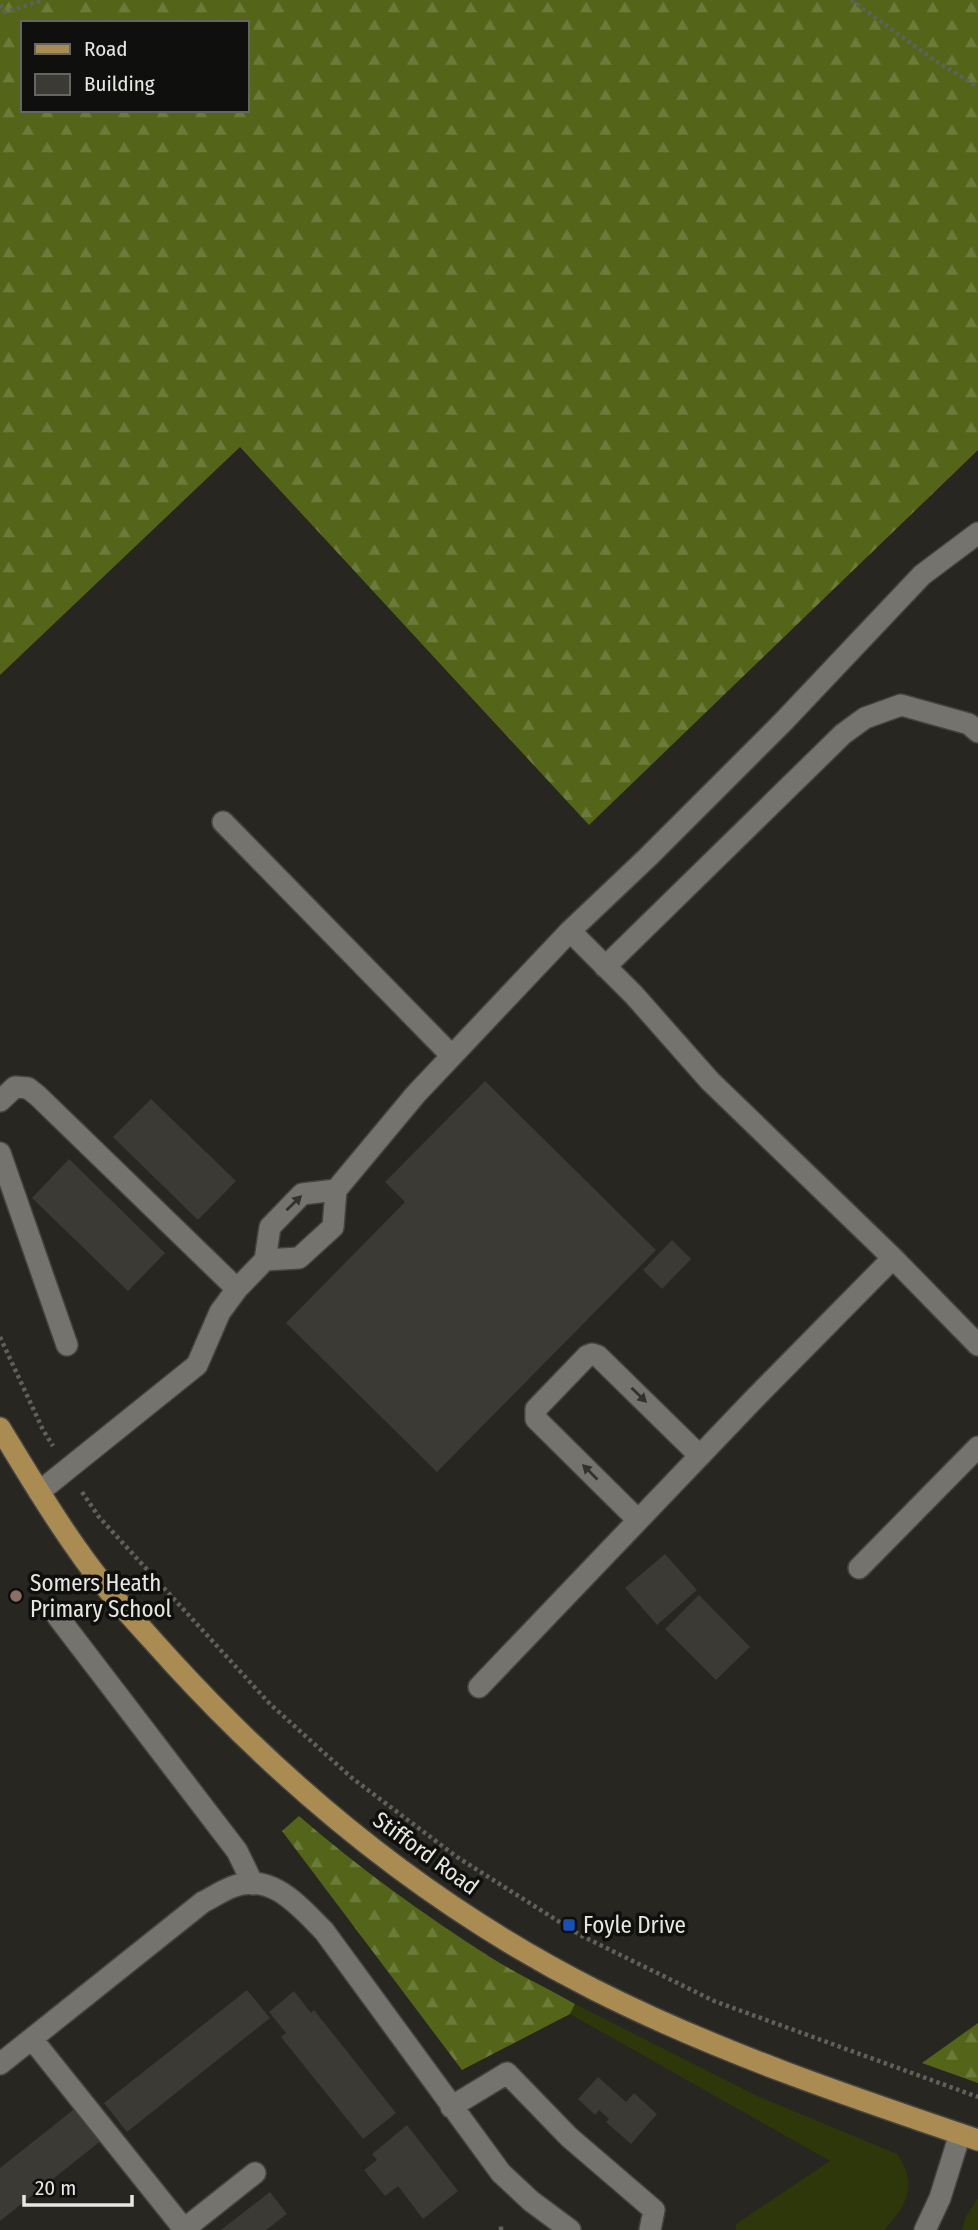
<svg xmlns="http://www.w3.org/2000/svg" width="978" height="2230" viewBox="0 0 978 2230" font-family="'Fira Sans Condensed',sans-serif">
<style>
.grass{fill:#2d3709}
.forest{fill:url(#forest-firs);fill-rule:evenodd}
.building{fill:#3b3a35}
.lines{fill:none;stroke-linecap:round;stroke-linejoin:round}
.minor-casing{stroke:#44433f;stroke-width:24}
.major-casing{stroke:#44433f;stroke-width:24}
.path{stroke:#61605b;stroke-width:4.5;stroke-dasharray:3.5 3.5;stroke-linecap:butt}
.minor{stroke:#74736e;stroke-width:21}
.major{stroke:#aa8c52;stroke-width:21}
.oneway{fill:#32322f}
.education-dot{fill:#8d6e63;stroke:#0f0f0d;stroke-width:2.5}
.transit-dot{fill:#1a4fb4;stroke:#0f0f0d;stroke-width:2.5}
.labels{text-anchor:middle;stroke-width:7;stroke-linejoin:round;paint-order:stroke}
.poi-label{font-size:23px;fill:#e7e6e3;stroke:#0f0f0d;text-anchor:start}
.street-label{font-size:23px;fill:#e7e6e3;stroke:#0f0f0d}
</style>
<defs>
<pattern id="forest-firs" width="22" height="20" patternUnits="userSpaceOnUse" patternTransform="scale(1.75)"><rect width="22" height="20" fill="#546519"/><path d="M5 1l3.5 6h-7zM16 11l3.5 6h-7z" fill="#6d7b3a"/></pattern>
</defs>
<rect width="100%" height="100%" fill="#272621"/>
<path class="grass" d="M575,2004L757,2096L897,2154C918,2184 908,2205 884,2230H736V2224L830,2161L570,2014Z
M978,2198V2230H962L965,2218Z"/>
<path class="forest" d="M0,0H978V450L589,825L240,447L0,675ZM23,23H247V110H23Z
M299,1816C359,1868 423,1914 490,1957C517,1974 547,1988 575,2004L570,2014L462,2070L282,1831Z
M978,2023V2083L922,2063Z"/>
<path class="building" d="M485,1081L656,1250L437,1472L286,1323L405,1202L385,1182Z
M151,1099L236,1181L198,1220L113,1137Z
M69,1159L165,1253L128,1291L32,1198Z
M672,1240L691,1259L662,1289L643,1270Z
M665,1554L697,1590L657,1625L625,1588Z
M699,1595L750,1647L716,1680L665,1629Z
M247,1990L270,2018L127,2132L104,2103Z
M294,1991L311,2013L314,2010L396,2113L363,2139L281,2037L286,2033L269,2012Z
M598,2077L626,2102L634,2093L657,2114L631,2144L606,2122L609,2119L599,2110L595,2115L578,2099Z
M77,2107L102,2140L0,2221V2168Z
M407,2125L458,2191L423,2219L398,2186L385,2196L364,2170L377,2160L372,2154Z
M270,2192L287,2214L266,2230H221Z"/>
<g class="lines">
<defs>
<path id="minor" d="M223,822L452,1056
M570,931L634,995L710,1081L893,1258L978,1345
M605,967L843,734L865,718L901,705L969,724L978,732
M0,1101L15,1087L28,1088L38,1096L237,1289
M0,1153L67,1345
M336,1190L416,1094L570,931L648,857L783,722L922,575L978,533
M39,1492L197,1365L220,1312L237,1289L265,1260L270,1227L302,1194L336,1190L333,1227L299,1258L265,1260
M638,1520L536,1419V1409L587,1356L592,1354L598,1356L700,1456
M859,1568L978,1447
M58,1617L237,1851L253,1884
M479,1687L756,1397L893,1258
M32,2039L184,2229
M0,2064L203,1902C213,1897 222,1891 232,1887C271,1871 300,1907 324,1931L501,2173L531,2201L570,2230
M451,2107L507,2073L569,2137L654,2210L650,2230
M183,2230L255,2173
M925,2230L940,2198L960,2134"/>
<path id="major" d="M0,1428C25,1469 49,1510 77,1549C105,1590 140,1626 173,1663C294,1795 435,1909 595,1990C718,2052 848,2096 978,2140"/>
</defs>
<use href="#minor" class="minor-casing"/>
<use href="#major" class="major-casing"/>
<path class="path" d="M851,0L934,60L978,87
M0,5L5,12L44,0
M0,1337L43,1430L53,1446
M82,1492L99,1517L270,1704L352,1778L457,1857L580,1935L714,2001L978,2097
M501,2230V2223"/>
<use href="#minor" class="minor"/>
<use href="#major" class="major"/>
</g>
<defs><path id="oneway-solid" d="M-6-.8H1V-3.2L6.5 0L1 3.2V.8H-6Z" transform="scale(1.75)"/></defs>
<g class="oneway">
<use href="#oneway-solid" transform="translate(294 1203) rotate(-44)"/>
<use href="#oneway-solid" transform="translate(639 1395) rotate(44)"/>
<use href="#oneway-solid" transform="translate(590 1472) rotate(-135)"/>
</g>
<circle class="education-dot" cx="16" cy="1596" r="7"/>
<rect class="transit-dot" x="562" y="1918" width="14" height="14" rx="3.5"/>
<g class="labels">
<g class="poi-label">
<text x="30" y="1591">Somers Heath<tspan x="30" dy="26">Primary School</tspan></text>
<text x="583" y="1933">Foyle Drive</text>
</g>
<g class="street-label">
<text transform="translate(426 1853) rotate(36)" y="8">Stifford Road</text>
</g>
</g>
<rect x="21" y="21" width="228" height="91" fill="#0f0f0d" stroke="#656563" stroke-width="2"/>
<rect x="35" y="44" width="35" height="10" fill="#aa8c52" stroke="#656563" stroke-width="2"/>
<text x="84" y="56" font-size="21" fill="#e7e6e3">Road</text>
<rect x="35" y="74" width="35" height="21" fill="#3b3a35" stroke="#656563" stroke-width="2"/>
<text x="84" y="91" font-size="21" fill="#e7e6e3">Building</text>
<path d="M24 2195v10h108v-10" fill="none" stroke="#e7e6e3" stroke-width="3.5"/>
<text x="35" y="2195" font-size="21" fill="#e7e6e3" stroke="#0f0f0d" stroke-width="5" paint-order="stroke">20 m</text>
</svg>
